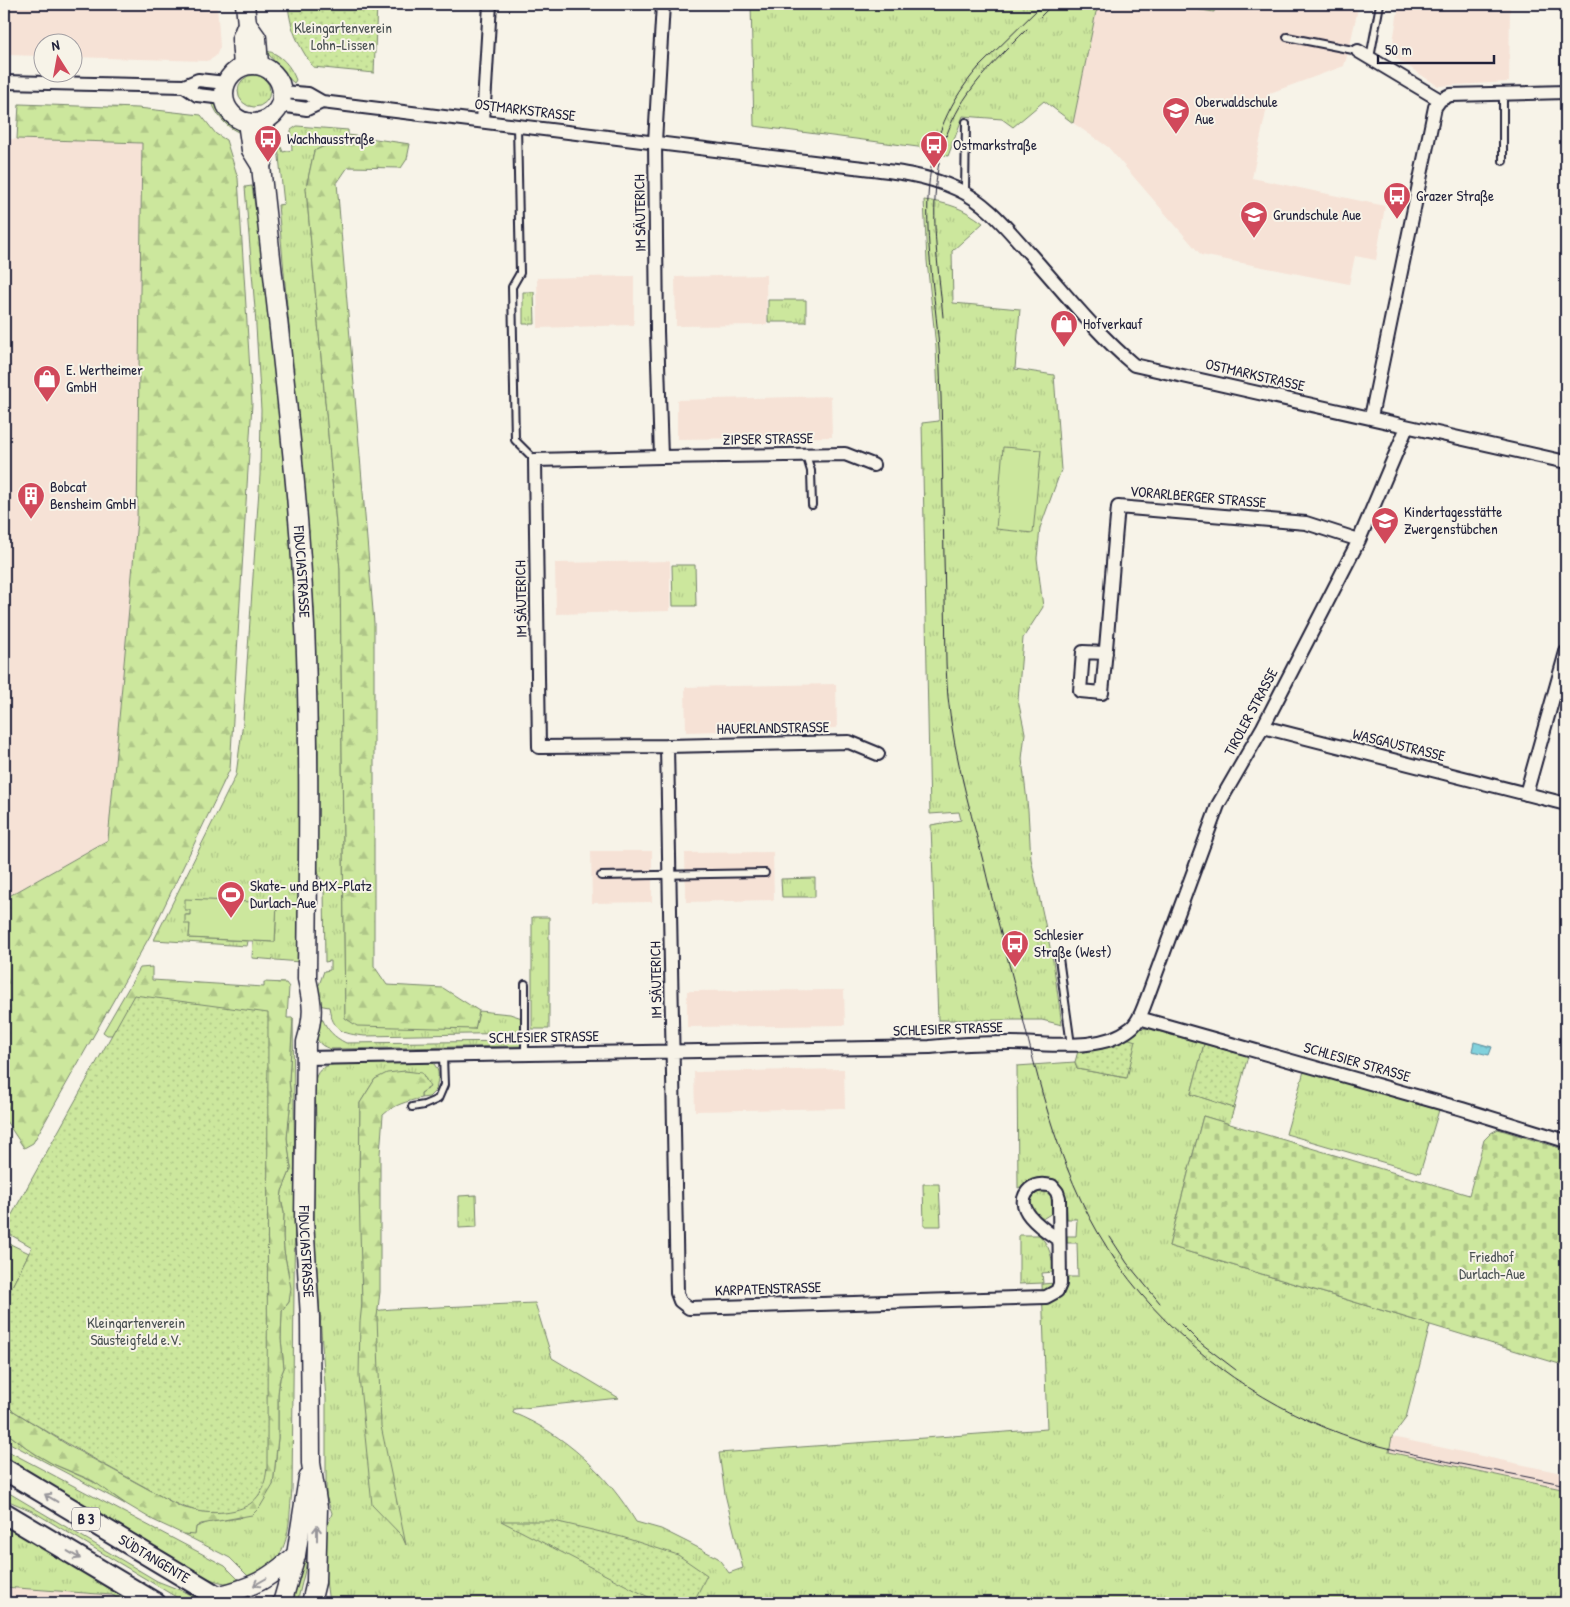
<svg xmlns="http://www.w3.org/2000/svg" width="1570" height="1607" viewBox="0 0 1570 1607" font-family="'Patrick Hand',sans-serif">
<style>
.built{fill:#f6e2d6}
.grass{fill:url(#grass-tufts);stroke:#77846c}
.forest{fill:url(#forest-firs);stroke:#77846c}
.cemetery{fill:url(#cemetery-stones);stroke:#77846c}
.garden{fill:url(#garden-dots);stroke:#77846c}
.pitch{fill:#cce79d;stroke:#77846c}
.water{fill:url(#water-ripples);stroke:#5b8b9c}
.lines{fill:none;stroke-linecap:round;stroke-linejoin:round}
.lane-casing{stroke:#22223b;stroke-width:10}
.street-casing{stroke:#22223b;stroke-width:16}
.secondary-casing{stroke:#22223b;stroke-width:21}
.primary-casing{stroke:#22223b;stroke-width:24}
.lane{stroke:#f7f3e8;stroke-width:6}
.street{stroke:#f7f3e8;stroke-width:12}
.secondary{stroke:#f7f3e8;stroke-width:18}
.primary{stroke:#f7f3e8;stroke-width:20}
.tram{stroke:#22223b;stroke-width:1}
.oneway{stroke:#97959a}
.labels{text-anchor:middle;stroke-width:4;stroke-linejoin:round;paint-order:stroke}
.shield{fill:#f7f3e8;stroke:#62616f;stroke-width:1}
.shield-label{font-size:14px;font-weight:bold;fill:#22223b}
.park-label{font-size:15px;fill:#4c5354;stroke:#f7f3e8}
.poi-label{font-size:15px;fill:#22223b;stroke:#f7f3e8;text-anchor:start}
.street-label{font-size:15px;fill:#22223b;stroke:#f7f3e8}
</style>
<defs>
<pattern id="grass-tufts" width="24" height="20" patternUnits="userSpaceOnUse" patternTransform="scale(1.25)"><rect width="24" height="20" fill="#cce79d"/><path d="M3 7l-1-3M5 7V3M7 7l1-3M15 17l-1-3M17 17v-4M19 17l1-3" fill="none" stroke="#afc688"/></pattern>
<pattern id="forest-firs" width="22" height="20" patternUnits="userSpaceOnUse" patternTransform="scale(1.25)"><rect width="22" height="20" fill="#cce79d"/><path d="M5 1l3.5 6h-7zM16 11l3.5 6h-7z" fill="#afc688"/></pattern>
<pattern id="cemetery-stones" width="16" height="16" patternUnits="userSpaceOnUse" patternTransform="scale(1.25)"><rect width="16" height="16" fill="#cce79d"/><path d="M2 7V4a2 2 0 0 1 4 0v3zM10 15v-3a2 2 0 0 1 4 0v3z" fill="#afc688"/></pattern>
<pattern id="garden-dots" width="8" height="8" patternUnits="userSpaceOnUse" patternTransform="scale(1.25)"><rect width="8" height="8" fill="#cce79d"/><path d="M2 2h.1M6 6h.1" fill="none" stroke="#afc688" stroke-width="1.8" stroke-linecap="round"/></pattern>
<pattern id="water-ripples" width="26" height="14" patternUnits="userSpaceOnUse" patternTransform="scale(1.25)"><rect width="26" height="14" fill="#81d1dc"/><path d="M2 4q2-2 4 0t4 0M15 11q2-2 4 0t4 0" fill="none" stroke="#6fb3be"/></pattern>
</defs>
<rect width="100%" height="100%" fill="#f7f3e8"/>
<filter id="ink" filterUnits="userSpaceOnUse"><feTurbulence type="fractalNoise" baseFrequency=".02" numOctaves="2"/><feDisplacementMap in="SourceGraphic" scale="10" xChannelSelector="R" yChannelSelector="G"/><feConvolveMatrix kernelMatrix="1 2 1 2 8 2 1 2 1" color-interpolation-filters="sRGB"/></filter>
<g filter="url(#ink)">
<path class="built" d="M4,4H217L220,47L216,56L210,60L206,61L73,57L72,42H42V56L4,55Z
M1105,4H1163L1214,12L1216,4H1359L1349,49L1344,66L1270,93L1252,178L1385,206L1376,260L1355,256L1349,284L1201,255L1108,147L1073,123L1096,12Z
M1399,4H1507L1510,5L1509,82L1438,86L1391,55Z
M4,139L142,143L137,520L108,840L4,899Z
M766,275L767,325L676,326L675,277Z
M634,276V325L538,328L537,278Z
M831,396L832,437L677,439V400Z
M670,561V611L556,614L555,563Z
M836,684L837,728L686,732L685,687Z
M591,851H652V902L592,903Z
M773,852L774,900L686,902L685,853Z
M844,990L845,1025L687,1027V991Z
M844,1069L845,1108L695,1111L694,1072Z
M1078,1168L1392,1437L1566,1474V1490L1389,1452L1267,1403Z
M4,1587L112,1595L125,1603H4Z"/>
<path class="grass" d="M751,4H1105L1096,12L1073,123L1044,101L1013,127L1002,119L963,116L948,156L918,147L754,126Z
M1163,4H1216L1214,12Z
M266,51C281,53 291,67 296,80L294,83L286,76Z
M238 91a16 16 0 1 1 32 0a16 16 0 1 1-32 0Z
M211,101C225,107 235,121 243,134C226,128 218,117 211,101Z
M297,126L348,130V135L314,151L306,188L340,569L345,1017L475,1029L479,1011L510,1014L522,1018V1033L365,1036C343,1034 333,1031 329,1007L318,1005L317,985H319L324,971L330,970V961L325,962L324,888L317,869L318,752L314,608L278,205L284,204L278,147H281L283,152L292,150L291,130Z
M252,186C263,254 270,323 277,392C286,482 294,574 297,665C301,764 299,863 300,962L252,958L253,941L275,942L277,903L191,910L190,915H186L190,924L189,938L248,941L247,946L154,940L236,775L243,722L260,475L261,410L255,309L245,187Z
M924,200C949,203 963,208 983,223L952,251L953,303L1020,309L1015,369L1054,375L1061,470L1040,528L1037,558L1043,607L1023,638L1018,700L1025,733L1022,759L1028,810L1031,859L1053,961L1062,1025L1042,1020H938L931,825L961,820L959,812L930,814L922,423L939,421L936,347L927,261Z
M523,292H534L535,324H523Z
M768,300H806V322H768Z
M672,565H695L696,606H673Z
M815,878V897H782L781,879Z
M532,917H549V1029H532Z
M293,1018L295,1189L292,1490C289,1515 291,1547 271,1565C265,1570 257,1574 251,1579L230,1558L183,1534H195L196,1527L209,1522L240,1518L273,1485L278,1438V1394L280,1378L284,1368L281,1339L282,1311L289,1302L288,1272L284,1251L283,1236L284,1213L281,1199L282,1191L291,1169L287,1138L291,1099L289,1080Z
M316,1018H322C327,1030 334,1037 346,1043L521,1041V1046L331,1049C313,1044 316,1034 316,1018Z
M1147,1028L1204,1044L1191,1094L1234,1108L1229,1124L1203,1116L1169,1246L1430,1325L1406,1418L1392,1437L1389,1452L1566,1490V1603H329L325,1573L326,1531L332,1513L326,1496V1399L314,1233V1161L316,1122L315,1080C318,1068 326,1065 338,1064L433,1063C441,1071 438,1079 436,1090L429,1097L421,1098V1093L428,1089L422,1074L405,1071L375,1079L360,1103L359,1191L361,1216L362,1312L392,1309L535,1303L552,1358L619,1398L514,1409L513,1413C565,1434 607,1474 636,1522L661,1529L689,1543L718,1558L729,1573L743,1568L725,1494L719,1453L1047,1429L1042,1284L1068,1282V1277H1078L1077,1243H1067V1236H1076L1077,1219H1067C1067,1197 1061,1169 1032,1180C1027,1182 1023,1186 1018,1188L1017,1066L1075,1062L1077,1069L1126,1078V1038L1138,1029Z
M1304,1071L1439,1110L1420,1173L1286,1134Z
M923,1184H939L941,1226H924Z
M1043,1191L1048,1193L1051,1197L1052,1213L1044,1218C1030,1212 1023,1195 1043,1191Z
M476,1195L477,1227L459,1228V1196Z
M1019,1235H1039C1050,1246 1052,1257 1054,1272L1042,1273L1043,1283L1019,1284Z
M4,1241L29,1253L4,1302Z
M4,1431L34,1453L53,1464L98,1484L125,1504L4,1440Z
M4,1449L225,1566L241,1582C224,1587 204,1577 188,1569L4,1458Z
M4,1490L157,1581L185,1592L209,1603H186L32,1511L4,1499Z
M4,1525L13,1530L133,1603H125L112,1595L4,1587Z
M303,1561L307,1562L298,1599L297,1603H288Z"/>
<path class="forest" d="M19,104L138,108L201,115L216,134L226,140L238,178L252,403L230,769L151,934L33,1143L24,1148L4,1118V899L108,840L137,520L142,143L17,139Z
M348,135L410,144L407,159L401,168L348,167L337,183L374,623V966L387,985L443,988L479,1011L475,1029L357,1026L345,1018L340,569L306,188L314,151Z
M152,967V980L264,987V982L286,983L289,987L287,1018H293L289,1080L291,1099L287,1138L291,1169L282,1191L281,1199L284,1213L283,1236L284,1251L291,1288L289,1302L282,1311L281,1339L284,1368L280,1378L278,1394V1438L273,1485L260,1507L252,1515L201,1524L196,1527L195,1535L183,1534L153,1520L126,1504L93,1481L53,1464L34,1453L4,1431V1405L71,1447L181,1507C205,1513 221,1516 244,1505C254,1500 259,1497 264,1487L135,995L112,1035H107L103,1032L140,968Z
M405,1071L422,1073L430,1087L421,1093V1098C406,1102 395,1104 383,1115L380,1154V1292L377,1317L381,1426L406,1545L402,1536L372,1505L359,1376L360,1322L362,1303L359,1191L360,1103L375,1079L387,1073Z"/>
<path class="cemetery" d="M1203,1116L1469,1195L1484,1140L1491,1133L1498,1129L1566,1150V1366L1169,1246Z"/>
<path class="garden" d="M288,4H377L374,73L313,67C299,46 290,30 288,4Z
M134,995L268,1013L267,1468C264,1496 253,1509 224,1512C214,1513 205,1513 194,1510C173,1505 155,1492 136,1482C91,1458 47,1432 4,1405V1302L32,1247L4,1231V1229Z
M1126,1038L1136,1041L1127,1078L1077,1069L1075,1062L1078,1051L1113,1047Z
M1204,1044L1248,1056L1234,1108L1191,1094Z
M501,1521H554L622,1537L678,1555L707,1575L693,1603H660Z"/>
<path class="pitch" d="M1003,447L1041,450L1033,533L996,529Z
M185,899L277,903L275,942L189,938L190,924H185V915H190V910H185Z"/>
<path class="water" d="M1474,1042L1492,1047L1489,1055L1472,1051Z"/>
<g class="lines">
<defs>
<path id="lane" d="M1287,37L1358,51
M1370,58L1380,4
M1565,58V92
M517,125L520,273L512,287L515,440L535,460
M1503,161V93
M965,193L966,122
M806,455L811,471L812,505
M601,876L765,873
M1059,958L1071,1045
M525,984V1054
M412,1107L424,1105L438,1099L444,1085L443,1055"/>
<path id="street" d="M663,4L655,142L657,331L661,457L535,460L539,747L667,746L677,1293L680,1301L689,1308L1046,1297L1057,1291L1060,1284L1059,1198L1057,1192L1052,1186C1044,1184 1036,1183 1030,1189C1009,1208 1046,1231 1059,1240
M1358,51L1440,100
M4,82L184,86L198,80L226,83
M184,86L197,95L224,98
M282,92L308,94L322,102L838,165C878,170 921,172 957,189C988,203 1008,230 1030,254C1064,292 1095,332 1134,365L1566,462
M280,105L307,109L322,102
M483,121L490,4
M1371,417L1435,107L1440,100L1450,95L1566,92
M661,457L845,454L873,465
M1106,653L1083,652L1080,691L1102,693C1108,631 1112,569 1118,507L1306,523L1359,540
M1263,727L1566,804
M667,746L849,742L878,754
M1526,794L1566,652
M1139,1018L1462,1109L1566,1141
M306,1058L930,1047C957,1044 984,1043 1011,1043C1048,1043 1100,1053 1131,1028C1139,1022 1142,1011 1146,1001L1218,805L1263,727L1359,540L1407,427"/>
<g id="secondary">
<path d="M247,24L257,38L259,65"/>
<circle cx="253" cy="94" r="29"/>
<path d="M243,66L241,39L247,24L245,4"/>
<path id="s1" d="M262,121L266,150L261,166C277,319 298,472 305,627C310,744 308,862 307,979C313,1006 314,1015 306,1042L304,1221L310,1317L311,1463L318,1508L316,1582L311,1603"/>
<path d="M247,122L251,150L261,166"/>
<path d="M216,1596C255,1587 266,1580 296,1555"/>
<path d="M282,1603L296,1555L308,1478"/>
</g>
<g id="primary">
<path id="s2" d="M4,1469L228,1603"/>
<path d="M4,1513L155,1603"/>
</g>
</defs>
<use href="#lane" class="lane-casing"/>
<use href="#street" class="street-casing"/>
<use href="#secondary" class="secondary-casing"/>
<use href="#primary" class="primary-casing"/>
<use href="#lane" class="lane"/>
<use href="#street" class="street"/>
<use href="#secondary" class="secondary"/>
<use href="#primary" class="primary"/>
<path class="tram" d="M1043,4L979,67C907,149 929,237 938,336C940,356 940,377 941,397C943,465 943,532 945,600C946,632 945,665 948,697C954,761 975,824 989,886C1000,932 1013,977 1024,1023C1049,1124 1073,1214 1142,1295C1203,1366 1286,1420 1376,1445C1439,1462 1503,1471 1566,1485
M1040,17L1053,4
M943,317C936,240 920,162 968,94C985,70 1006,50 1027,29
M1110,1237L1127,1263L1160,1303
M1181,1324L1198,1341L1236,1370"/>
</g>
<defs><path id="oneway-shaft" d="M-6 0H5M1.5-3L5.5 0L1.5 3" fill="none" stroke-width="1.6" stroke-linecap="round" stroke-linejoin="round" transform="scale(1.25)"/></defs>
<g class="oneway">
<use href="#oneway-shaft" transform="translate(51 1498) rotate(-149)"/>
<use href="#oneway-shaft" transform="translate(317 1533) rotate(-90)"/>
<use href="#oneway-shaft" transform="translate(74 1555) rotate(31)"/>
<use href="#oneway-shaft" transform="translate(260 1582) rotate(150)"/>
</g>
</g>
<defs>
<symbol id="school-pin" viewBox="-11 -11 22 30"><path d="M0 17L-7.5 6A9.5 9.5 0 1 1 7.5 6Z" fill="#d1495b" stroke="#f7f3e8"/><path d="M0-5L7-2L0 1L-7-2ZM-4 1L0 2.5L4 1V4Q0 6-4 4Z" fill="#fff"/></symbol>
<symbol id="bus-pin" viewBox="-11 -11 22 30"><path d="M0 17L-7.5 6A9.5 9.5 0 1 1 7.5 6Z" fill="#d1495b" stroke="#f7f3e8"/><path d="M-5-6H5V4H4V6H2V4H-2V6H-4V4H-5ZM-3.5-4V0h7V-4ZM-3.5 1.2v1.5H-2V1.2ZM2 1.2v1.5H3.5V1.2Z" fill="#fff"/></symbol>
<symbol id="shop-pin" viewBox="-11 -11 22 30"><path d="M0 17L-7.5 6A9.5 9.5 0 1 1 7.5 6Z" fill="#d1495b" stroke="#f7f3e8"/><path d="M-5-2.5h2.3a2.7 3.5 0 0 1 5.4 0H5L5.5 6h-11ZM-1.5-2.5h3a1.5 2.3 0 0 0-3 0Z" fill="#fff"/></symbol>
<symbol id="building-pin" viewBox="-11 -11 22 30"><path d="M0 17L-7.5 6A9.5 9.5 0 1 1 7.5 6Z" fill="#d1495b" stroke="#f7f3e8"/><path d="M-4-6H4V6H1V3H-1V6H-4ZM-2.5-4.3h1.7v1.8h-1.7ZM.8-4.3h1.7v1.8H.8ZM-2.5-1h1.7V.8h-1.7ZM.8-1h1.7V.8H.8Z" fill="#fff"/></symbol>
<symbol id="stadium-pin" viewBox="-11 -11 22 30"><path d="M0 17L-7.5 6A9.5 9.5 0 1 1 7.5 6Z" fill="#d1495b" stroke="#f7f3e8"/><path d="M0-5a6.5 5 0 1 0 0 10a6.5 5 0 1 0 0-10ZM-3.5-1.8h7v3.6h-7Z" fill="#fff"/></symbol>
</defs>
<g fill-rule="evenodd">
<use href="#school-pin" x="1160" y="95" width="32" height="43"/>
<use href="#bus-pin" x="252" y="123" width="32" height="43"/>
<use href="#bus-pin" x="918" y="129" width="32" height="43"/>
<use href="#bus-pin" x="1381" y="180" width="32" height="43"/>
<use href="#school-pin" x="1238" y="199" width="32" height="43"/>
<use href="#shop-pin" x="1048" y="308" width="32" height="43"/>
<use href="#shop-pin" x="31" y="363" width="32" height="43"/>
<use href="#building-pin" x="15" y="480" width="32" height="43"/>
<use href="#school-pin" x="1369" y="505" width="32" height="43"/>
<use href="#stadium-pin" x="215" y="879" width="32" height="43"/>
<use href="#bus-pin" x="999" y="928" width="32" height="43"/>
</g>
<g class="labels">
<rect class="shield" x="72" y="1507.5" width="28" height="23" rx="4"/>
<g class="shield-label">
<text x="86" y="1524">B 3</text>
</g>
<g class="park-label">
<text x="343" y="33">Kleingartenverein<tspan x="343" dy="17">Lohn-Lissen</tspan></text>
<text x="1492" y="1262">Friedhof<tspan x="1492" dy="17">Durlach-Aue</tspan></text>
<text x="136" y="1328">Kleingartenverein<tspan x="136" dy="17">Säusteigfeld e.V.</tspan></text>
</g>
<g class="poi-label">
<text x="1195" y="107">Oberwaldschule<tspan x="1195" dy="17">Aue</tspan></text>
<text x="287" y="144">Wachhausstraße</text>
<text x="953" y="150">Ostmarkstraße</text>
<text x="1416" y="201">Grazer Straße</text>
<text x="1273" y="220">Grundschule Aue</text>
<text x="1083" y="329">Hofverkauf</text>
<text x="66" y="375">E. Wertheimer<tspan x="66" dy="17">GmbH</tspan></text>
<text x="50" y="492">Bobcat<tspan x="50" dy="17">Bensheim GmbH</tspan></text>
<text x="1404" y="517">Kindertagesstätte<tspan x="1404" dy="17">Zwergenstübchen</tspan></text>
<text x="250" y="891">Skate- und BMX-Platz<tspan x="250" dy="17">Durlach-Aue</tspan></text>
<text x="1034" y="940">Schlesier<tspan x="1034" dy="17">Straße (West)</tspan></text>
</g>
<g class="street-label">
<text transform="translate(525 110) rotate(7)" y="5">OSTMARKSTRASSE</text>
<text transform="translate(640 213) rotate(-91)" y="5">IM SÄUTERICH</text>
<text transform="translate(1255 375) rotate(13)" y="5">OSTMARKSTRASSE</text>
<text transform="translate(768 439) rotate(-1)" y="5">ZIPSER STRASSE</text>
<text transform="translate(1198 497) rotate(5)" y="5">VORARLBERGER STRASSE</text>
<text dy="5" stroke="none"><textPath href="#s1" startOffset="454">FIDUCIASTRASSE</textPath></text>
<text transform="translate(521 599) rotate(-91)" y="5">IM SÄUTERICH</text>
<text transform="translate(1251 712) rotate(-62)" y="5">TIROLER STRASSE</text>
<text transform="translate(773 728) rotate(-1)" y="5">HAUERLANDSTRASSE</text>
<text transform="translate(1399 745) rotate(14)" y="5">WASGAUSTRASSE</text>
<text transform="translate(656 980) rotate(-91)" y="5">IM SÄUTERICH</text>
<text transform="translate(948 1029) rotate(-2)" y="5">SCHLESIER STRASSE</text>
<text transform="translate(544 1037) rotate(-1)" y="5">SCHLESIER STRASSE</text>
<text transform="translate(1357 1062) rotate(16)" y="5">SCHLESIER STRASSE</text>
<text dy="5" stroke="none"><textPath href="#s1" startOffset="1135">FIDUCIASTRASSE</textPath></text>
<text transform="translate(768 1289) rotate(-2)" y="5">KARPATENSTRASSE</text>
<text dy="5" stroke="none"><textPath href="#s2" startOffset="175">SÜDTANGENTE</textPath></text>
</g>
</g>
<rect width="1570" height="1607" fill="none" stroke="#f7f3e8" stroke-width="20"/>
<rect x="10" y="10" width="1550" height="1587" fill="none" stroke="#22223b" stroke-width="2" filter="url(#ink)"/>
<g transform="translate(58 58) rotate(349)"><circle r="24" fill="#f7f3e8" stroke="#a29fa3"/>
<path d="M0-4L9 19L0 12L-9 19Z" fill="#d1495b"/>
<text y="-8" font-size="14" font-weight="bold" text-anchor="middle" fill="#22223b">N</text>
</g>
<path d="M1378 55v8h116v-8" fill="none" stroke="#22223b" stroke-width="2.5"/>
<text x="1385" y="55" font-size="15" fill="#22223b" stroke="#f7f3e8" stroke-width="4" paint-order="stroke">50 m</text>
</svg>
